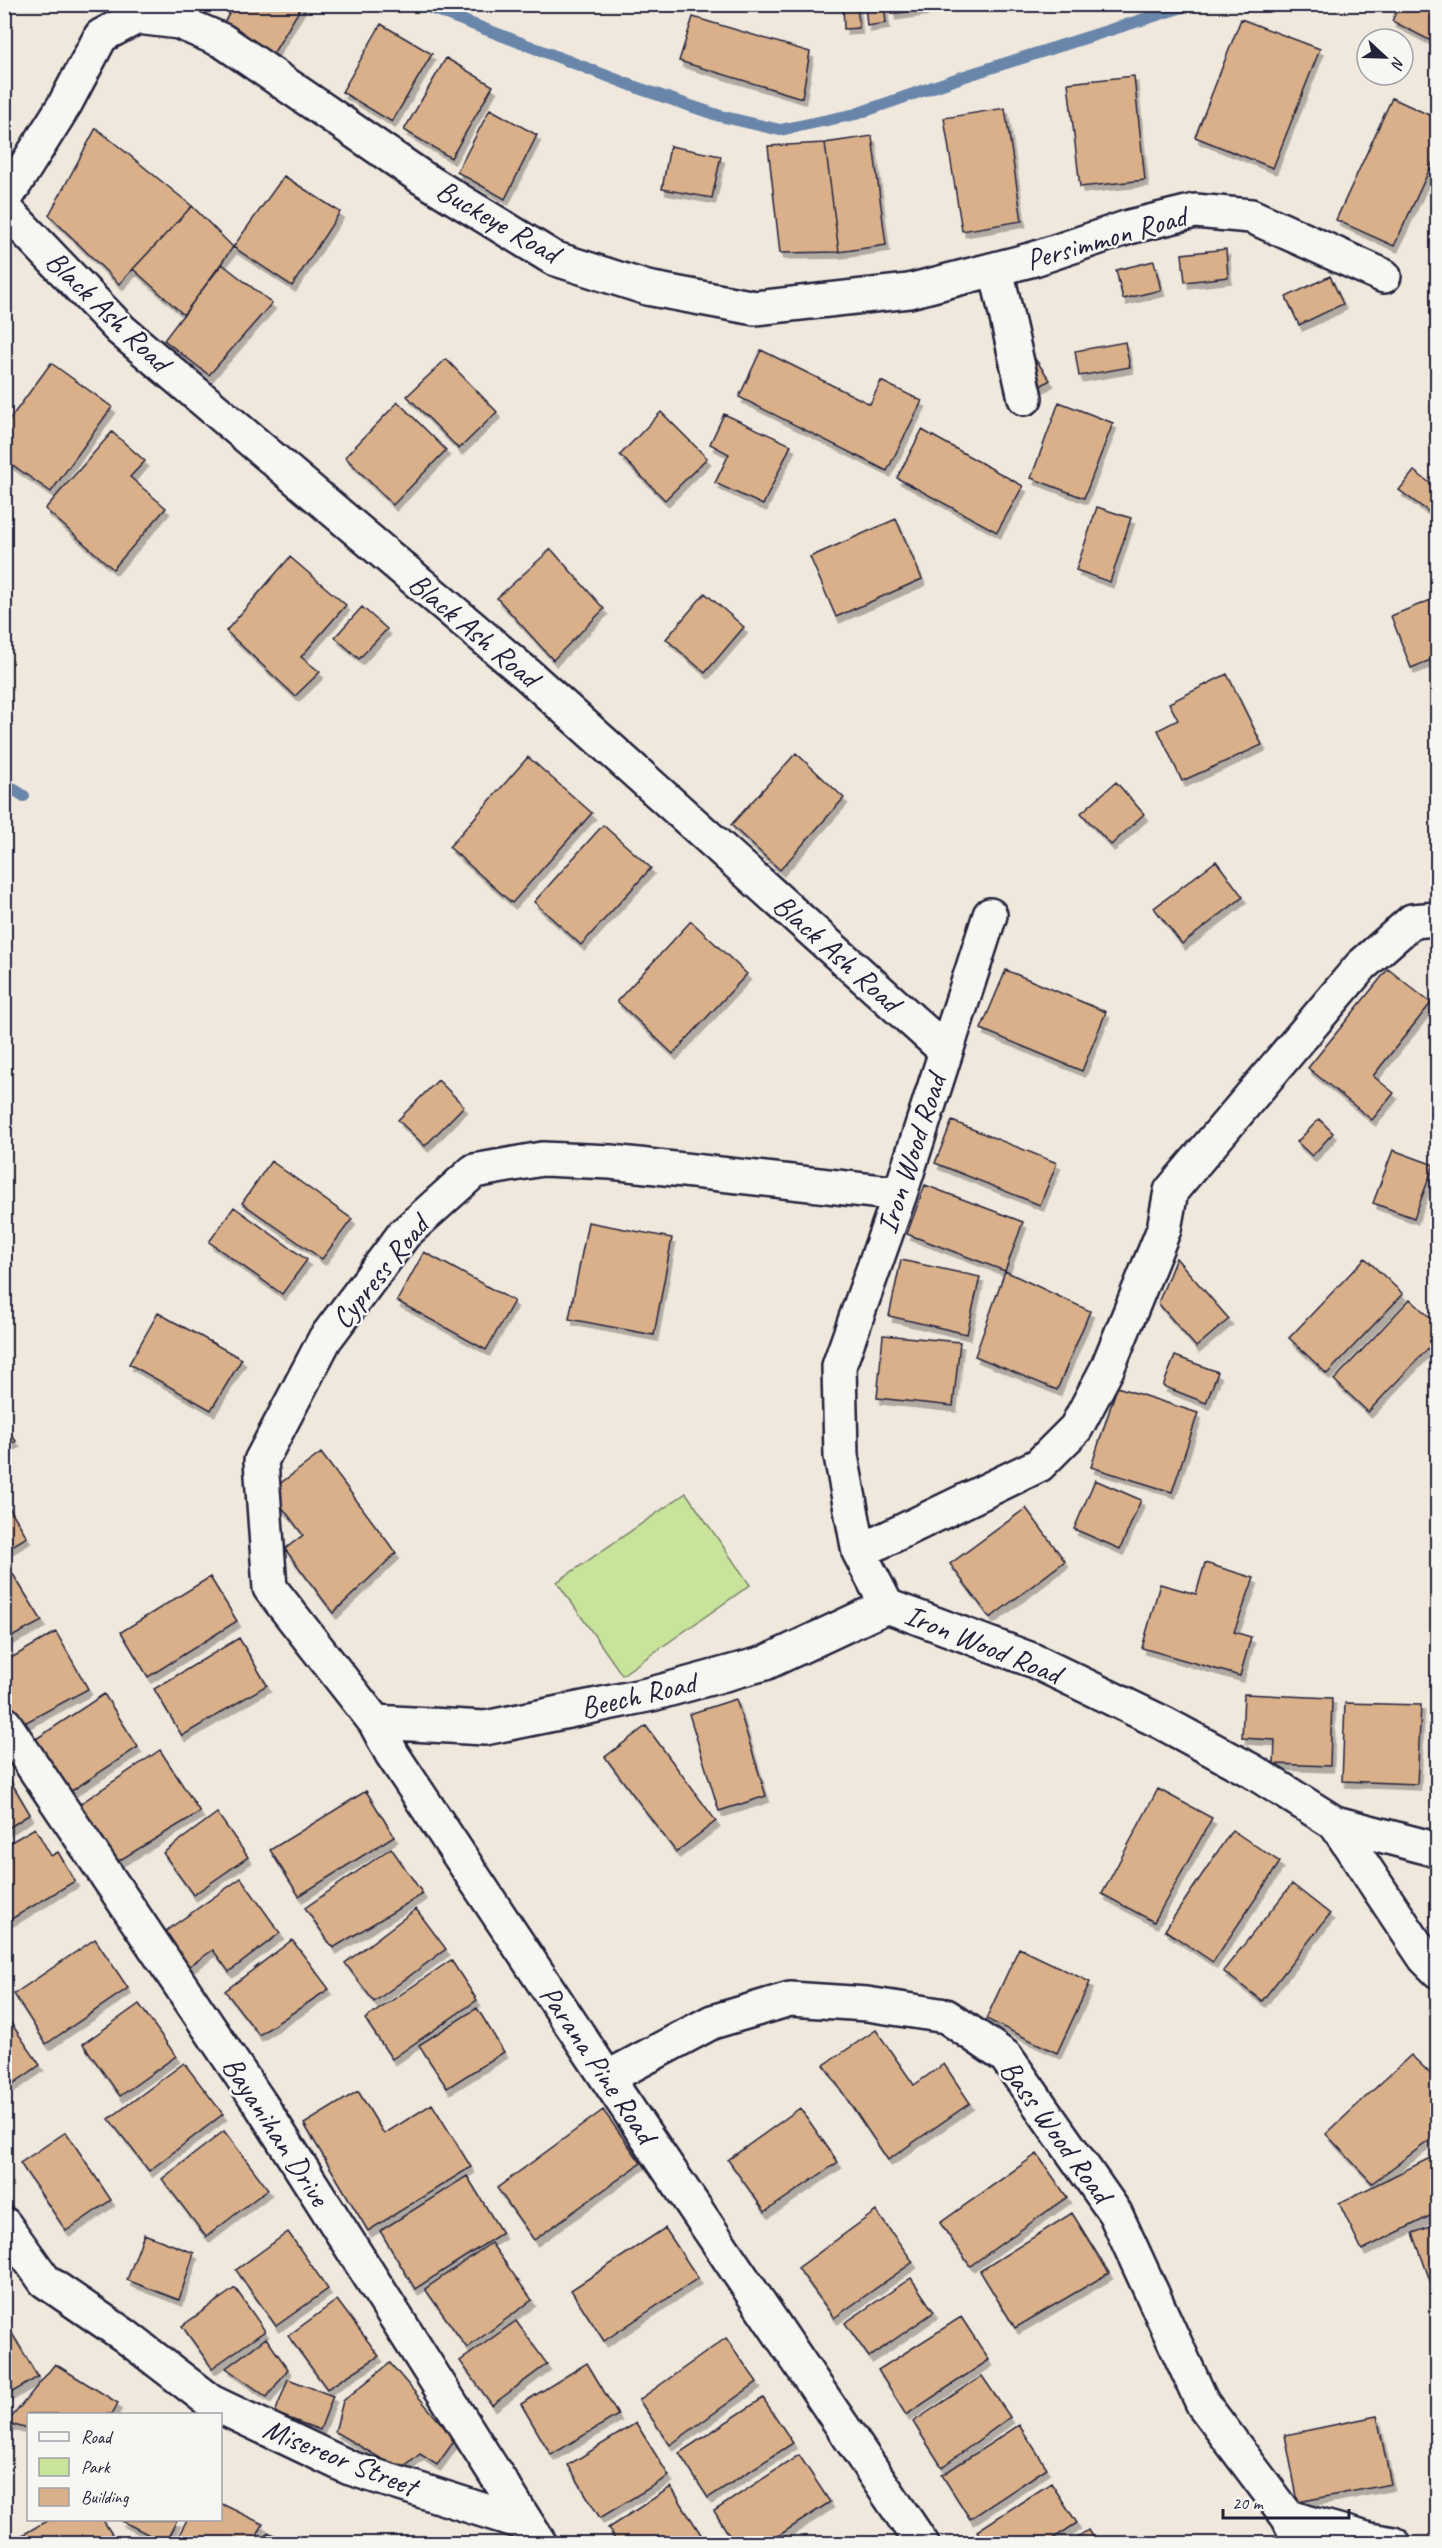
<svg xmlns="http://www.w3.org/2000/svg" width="1442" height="2548" viewBox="0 0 1442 2548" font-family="Caveat,sans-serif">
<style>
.green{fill:#c8e39a;stroke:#75826a;stroke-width:1.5}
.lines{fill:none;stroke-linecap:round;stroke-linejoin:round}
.stream{stroke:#6986aa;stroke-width:12}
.building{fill:#d9b08a;stroke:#22223b;stroke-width:1.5;filter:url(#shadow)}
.minor-casing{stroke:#22223b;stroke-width:38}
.minor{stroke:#f6f6f2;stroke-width:33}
.labels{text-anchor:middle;stroke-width:5;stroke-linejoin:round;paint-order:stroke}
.street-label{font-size:30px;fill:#22223b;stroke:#f6f6f2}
</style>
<defs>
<filter id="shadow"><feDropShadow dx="3.5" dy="6" stdDeviation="0" flood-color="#0004"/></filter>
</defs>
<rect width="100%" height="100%" fill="#f0e8dd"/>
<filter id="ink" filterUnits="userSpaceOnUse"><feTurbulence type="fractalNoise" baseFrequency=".0167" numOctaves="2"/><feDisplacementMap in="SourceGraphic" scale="12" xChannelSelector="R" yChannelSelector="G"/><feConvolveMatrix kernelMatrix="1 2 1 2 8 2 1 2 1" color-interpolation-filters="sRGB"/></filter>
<g filter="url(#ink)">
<path class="green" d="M686,1493L750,1585L622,1675L557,1582Z"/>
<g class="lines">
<path class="stream" d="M420,4L641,89L720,116L780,130L856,114L962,77L1192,4
M4,783L24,796"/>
</g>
<path class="building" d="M235,4H303L273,54L223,24Z
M843,4H857L859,28L844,29Z
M865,4H884L886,23L867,26Z
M891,4H926V9L892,14Z
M1400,4H1418L1438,15L1437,44L1392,21Z
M693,17L810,52L802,98L679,61Z
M1241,19L1320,49L1273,168L1195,137Z
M381,24L432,54L392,122L342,92Z
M446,58L493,86L451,158L404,130Z
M1134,76L1145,180L1080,187L1068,83Z
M1392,98L1438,119V151L1394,246L1336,220Z
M1005,108L1022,221L962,231L944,118Z
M490,109L537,135L505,199L457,172Z
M96,128L192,206L119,284L49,215Z
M872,136L886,245L839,252L825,143Z
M825,143L839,252L780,253L768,146Z
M670,146L721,156L712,198L662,189Z
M284,176L340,212L292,286L233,247Z
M192,206L233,247L184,315L133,269Z
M1226,249L1228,277L1185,282L1182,254Z
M1154,261L1161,290L1123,299L1116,270Z
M222,264L272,303L209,375L164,340Z
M1330,276L1343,304L1299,325L1286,297Z
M1125,342L1130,367L1079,376L1075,351Z
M761,350L870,404L881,381L922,401L887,471L739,397Z
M1033,356L1050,380L1036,389L1019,365Z
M446,359L497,412L459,449L407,396Z
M51,363L112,407L51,492L4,459V427Z
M398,402L446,450L393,505L345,457Z
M1059,402L1113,423L1084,498L1031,478Z
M661,412L707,458L665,500L620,455Z
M724,414L791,445L763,505L715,483L729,454L710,444Z
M922,430L1023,486L997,532L897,478Z
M112,432L145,461L130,477L166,508L113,569L45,509Z
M1414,471L1438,489V501L1429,512L1399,490Z
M1097,507L1131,518L1110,582L1076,570Z
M896,519L922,579L836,617L810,557Z
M551,549L604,609L553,660L497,598Z
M290,557L346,605L301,657L320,672L295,696L226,631Z
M705,593L744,627L705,673L666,639Z
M1438,597V657L1411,668L1391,616Z
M362,607L387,629L359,659L335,637Z
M1227,674L1262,745L1182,781L1158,730L1178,720L1169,703Z
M796,753L844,798L780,870L731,825Z
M528,757L592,813L512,903L449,847Z
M1116,782L1144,814L1111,845L1081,813Z
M603,825L651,868L581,945L534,902Z
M1216,861L1243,897L1182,944L1154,908Z
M691,921L747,974L673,1054L617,1001Z
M1388,969L1431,1003L1373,1076L1394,1093L1372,1120L1308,1068Z
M1006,970L1106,1012L1082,1071L981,1029Z
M438,1080L464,1106L425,1146L398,1120Z
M1319,1119L1333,1133L1312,1156L1297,1142Z
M952,1121L1057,1163L1040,1205L935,1163Z
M1393,1150L1434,1165L1414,1218L1373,1203Z
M271,1161L352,1219L322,1259L242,1203Z
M925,1185L1023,1222L1005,1271L907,1234Z
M234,1207L307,1260L282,1294L209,1242Z
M588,1222L672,1238L654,1335L569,1319Z
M424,1252L514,1301L486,1350L397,1301Z
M1176,1258L1229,1319L1196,1347L1158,1303Z
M1365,1258L1403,1294L1327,1374L1289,1338Z
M901,1260L980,1277L967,1334L889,1316Z
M1005,1271L1090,1311L1057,1390L975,1356Z
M1410,1299L1438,1325V1338L1368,1412L1334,1380Z
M158,1313L242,1359L211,1410L129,1364Z
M883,1335L960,1342L953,1406L877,1398Z
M1175,1356L1218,1372L1206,1403L1163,1386Z
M1117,1387L1198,1413L1172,1492L1091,1467Z
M4,1425L16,1441L4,1449Z
M321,1453L396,1553L333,1613L285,1549L303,1535L270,1491Z
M1095,1480L1141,1500L1120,1549L1074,1529Z
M4,1499L27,1537L4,1551Z
M1026,1508L1065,1561L990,1618L950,1564Z
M1205,1563L1254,1578L1234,1632L1251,1637L1240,1676L1142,1648L1160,1584L1196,1594Z
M11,1571L42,1621L4,1641V1575Z
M210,1577L237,1621L148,1677L121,1632Z
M56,1632L88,1689L19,1726L4,1700V1662Z
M239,1638L267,1685L182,1736L154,1689Z
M104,1694L138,1747L70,1792L36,1739Z
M1244,1694L1332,1698L1330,1766L1274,1764L1275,1740L1242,1738Z
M736,1699L766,1796L719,1811L689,1714Z
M1345,1703L1421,1705L1417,1784L1342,1781Z
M1433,1703H1438V1794L1430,1793Z
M646,1726L716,1821L676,1852L605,1757Z
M160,1750L200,1812L115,1863L77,1806Z
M4,1770L30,1814L4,1831Z
M1158,1789L1212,1818L1154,1922L1102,1894Z
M366,1791L394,1836L299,1896L270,1850Z
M217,1813L248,1857L193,1895L163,1853Z
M35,1828L51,1856L58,1852L75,1881L8,1921L4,1915V1846Z
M1232,1830L1280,1862L1213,1962L1165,1930Z
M391,1848L423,1894L333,1948L305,1908Z
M241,1878L280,1933L229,1972L213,1950L188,1967L163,1933Z
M1292,1884L1330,1914L1262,2001L1223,1971Z
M416,1909L446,1949L374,2002L345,1963Z
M95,1939L128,1988L46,2044L14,1994Z
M292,1940L329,1989L259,2035L225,1991Z
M1019,1948L1090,1982L1057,2053L986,2019Z
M451,1960L477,2000L392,2059L365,2019Z
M139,2004L176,2056L120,2096L83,2044Z
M477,2008L504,2052L447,2088L419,2045Z
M6,2016L40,2065L4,2090V2017Z
M876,2030L914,2085L944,2064L970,2103L888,2160L824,2065Z
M1411,2055L1438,2081V2134L1372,2183L1326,2134Z
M184,2063L223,2114L149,2171L109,2119Z
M358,2091L384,2134L432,2104L471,2167L368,2231L304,2124Z
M800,2108L838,2162L765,2212L728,2160Z
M603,2110L641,2163L534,2240L497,2188Z
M224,2131L268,2189L206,2237L162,2179Z
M66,2132L111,2200L66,2231L20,2163Z
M1037,2154L1067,2197L970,2266L940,2223Z
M1438,2154V2212L1362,2250L1339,2203Z
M467,2176L502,2233L415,2289L380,2231Z
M876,2211L913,2262L834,2318L798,2268Z
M1072,2213L1109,2273L1015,2328L980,2271Z
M1438,2224V2287L1433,2289L1413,2233Z
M665,2228L698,2278L604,2341L571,2290Z
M288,2232L328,2289L276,2326L236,2270Z
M144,2234L194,2253L179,2300L127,2280Z
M491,2243L532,2300L467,2348L425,2289Z
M911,2278L934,2312L869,2357L845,2323Z
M235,2288L265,2331L212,2368L182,2326Z
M337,2300L379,2356L327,2389L288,2336Z
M961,2317L989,2360L906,2415L878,2370Z
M4,2320L38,2377L4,2397Z
M516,2321L547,2364L492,2405L460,2361Z
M266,2338L288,2369L267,2397L226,2368Z
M726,2338L757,2382L670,2445L639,2400Z
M390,2363L455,2440L437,2465L420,2454L401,2470L335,2432L343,2401Z
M587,2363L618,2415L551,2455L521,2404Z
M55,2364L118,2403L112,2414H28V2429L7,2423Z
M982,2376L1010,2417L942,2467L913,2422Z
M288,2379L333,2396L320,2430L275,2413Z
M763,2398L793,2443L708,2498L679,2453Z
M1377,2416L1391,2484L1298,2502L1285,2435Z
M636,2423L669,2476L600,2518L568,2465Z
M1019,2425L1047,2468L970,2519L942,2475Z
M799,2455L830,2502L766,2544H735L714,2511Z
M1051,2483L1077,2523L1045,2544H985L977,2531Z
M671,2487L707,2544H618L608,2528Z
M220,2503L263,2524L253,2544H174L187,2520H220Z
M48,2520H103L118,2544H7Z
M120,2520H177L165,2543Z
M1088,2530L1097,2544H1067Z
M268,2532L291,2544H262Z"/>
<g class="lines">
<defs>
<path id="minor" d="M4,201L65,104L101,36L137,17L179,22L223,41L421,177L553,258L647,288L755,308L909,291L1034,259L1129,227L1195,211L1251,216L1384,276
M4,208L121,330L528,675L945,1050
M996,269L1025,398
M990,915L900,1194L839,1366L841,1456L859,1552L887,1606L1032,1660L1163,1723L1252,1771L1335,1823L1425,1958L1438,1971
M900,1194L611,1162L542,1159L474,1171L404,1234L325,1339L261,1461L270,1588L375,1722L392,1754L607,2078L922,2544
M859,1552L1039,1465L1076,1428L1107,1369L1164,1229L1171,1191L1361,966L1412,921L1438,919
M375,1722L485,1728L652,1694L765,1663L887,1606
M4,1723L261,2105L540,2544
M1335,1823L1438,1850
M607,2078L712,2022L790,1999L867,2004L946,2016L1006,2057L1115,2213L1203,2404L1288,2517L1301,2544
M4,2224L45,2281L124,2335L211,2402L350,2468L527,2524
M1288,2517L1370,2540L1394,2544"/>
</defs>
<use href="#minor" class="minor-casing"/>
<use href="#minor" class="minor"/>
</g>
</g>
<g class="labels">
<g class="street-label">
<text transform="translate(498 221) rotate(30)" y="10">Buckeye Road</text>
<text transform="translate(1106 238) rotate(-16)" y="10">Persimmon Road</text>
<text transform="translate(108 311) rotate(44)" y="10">Black Ash Road</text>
<text transform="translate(474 630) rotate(40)" y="10">Black Ash Road</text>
<text transform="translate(837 953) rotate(42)" y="10">Black Ash Road</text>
<text transform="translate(911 1154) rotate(-72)" y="10">Iron Wood Road</text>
<text transform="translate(380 1272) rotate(-51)" y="10">Cypress Road</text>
<text transform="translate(983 1644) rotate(22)" y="10">Iron Wood Road</text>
<text transform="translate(638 1695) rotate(-13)" y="10">Beech Road</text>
<text transform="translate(598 2064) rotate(56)" y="10">Parana Pine Road</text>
<text transform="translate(276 2131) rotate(57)" y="10">Bayanihan Drive</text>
<text transform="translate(1056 2131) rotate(54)" y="10">Bass Wood Road</text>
<text transform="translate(340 2457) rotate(22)" y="10">Misereor Street</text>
</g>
</g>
<rect width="1442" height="2548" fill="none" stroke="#f6f6f2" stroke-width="24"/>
<rect x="12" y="12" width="1418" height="2524" fill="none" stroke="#22223b" stroke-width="2" filter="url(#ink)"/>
<rect x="27" y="2413" width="195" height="108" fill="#f6f6f2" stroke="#a1a1a9" stroke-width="1.5"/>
<rect x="39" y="2432" width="30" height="9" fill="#f6f6f2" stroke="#a1a1a9" stroke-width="1.5"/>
<text x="81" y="2443" font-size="18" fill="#22223b">Road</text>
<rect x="39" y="2458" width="30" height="18" fill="#c8e39a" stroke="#a1a1a9" stroke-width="1.5"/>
<text x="81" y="2473" font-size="18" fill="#22223b">Park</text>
<rect x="39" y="2488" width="30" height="18" fill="#d9b08a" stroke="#a1a1a9" stroke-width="1.5"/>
<text x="81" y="2503" font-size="18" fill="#22223b">Building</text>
<g transform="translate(1385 57) rotate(112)"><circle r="28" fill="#f6f6f2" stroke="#a1a1a9" stroke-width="1.5"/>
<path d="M0-4.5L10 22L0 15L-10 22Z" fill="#22223b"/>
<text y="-9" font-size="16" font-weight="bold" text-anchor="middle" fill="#22223b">N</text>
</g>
<path d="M1223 2509v9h126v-9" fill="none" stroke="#22223b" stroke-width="3"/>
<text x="1232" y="2509" font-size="18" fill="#22223b" stroke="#f6f6f2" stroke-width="4.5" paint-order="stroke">20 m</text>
</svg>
